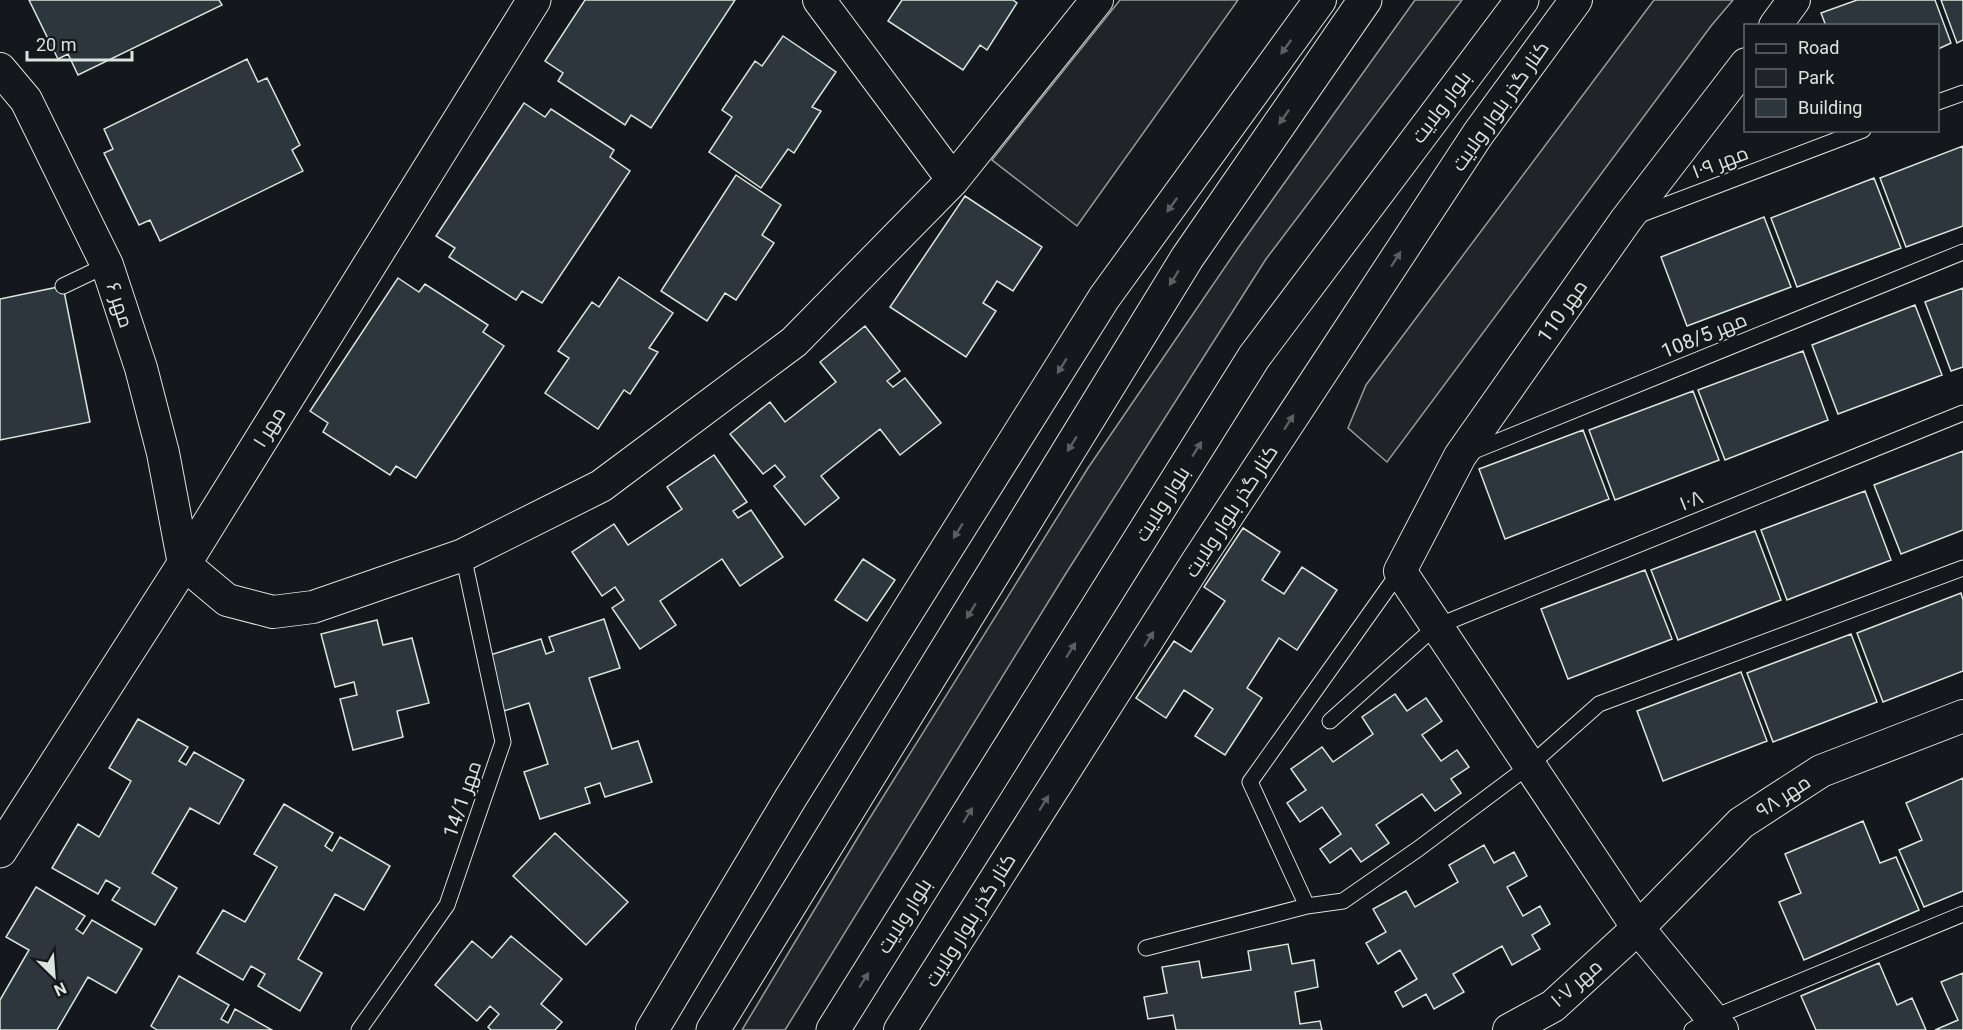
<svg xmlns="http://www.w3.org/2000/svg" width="1963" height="1030" viewBox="0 0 1963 1030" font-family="Roboto,Cairo,sans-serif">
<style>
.green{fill:#202428;stroke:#939e99;stroke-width:1.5}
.building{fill:#2c363c;stroke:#d8e6dc;stroke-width:1.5}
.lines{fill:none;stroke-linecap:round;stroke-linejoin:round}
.service-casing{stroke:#d8e6dc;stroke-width:17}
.minor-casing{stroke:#d8e6dc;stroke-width:34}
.tertiary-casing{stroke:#d8e6dc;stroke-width:35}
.secondary-casing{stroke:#d8e6dc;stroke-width:35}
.service{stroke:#14181c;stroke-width:15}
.minor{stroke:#14181c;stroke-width:32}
.tertiary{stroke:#14181c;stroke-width:33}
.secondary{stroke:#14181c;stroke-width:33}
.oneway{fill:#59605f}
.labels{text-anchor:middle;stroke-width:4.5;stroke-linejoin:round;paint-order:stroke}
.street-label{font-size:20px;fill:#d8e6dc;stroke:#14181c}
</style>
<rect width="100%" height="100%" fill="#14181c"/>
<path class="green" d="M1120,0H1238L1077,226L992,160Z
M1415,0H1462L1266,259L1063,578L785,1030H742L863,829L1088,468L1238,248Z
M1654,0H1733L1711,26L1387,462L1348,428L1366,385Z"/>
<path class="building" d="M29,0H219L222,5L78,75L68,54L58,59Z
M585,0H735L651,128L631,115L625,125L558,81L563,73L545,61Z
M902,0H1013L1017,3L987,50L980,45L963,70L888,21Z
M1857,0H1935L1951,43L1938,49V26H1826L1821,13Z
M1941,0H1963V40L1957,43Z
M783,36L836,72L812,107L821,111L794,153L788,149L761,188L709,152L732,117L722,110L755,61L762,66Z
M247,59L258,82L267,78L300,145L292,150L303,171L160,241L150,220L139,225L104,153L113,149L104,129Z
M524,103L545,117L551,109L614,150L610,157L630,171L542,303L522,291L516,300L449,257L455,248L436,236Z
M1963,146V226L1906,247L1880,178Z
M736,175L781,205L762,235L774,243L736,300L725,293L707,321L661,291Z
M1874,178L1901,248L1797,287L1771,218Z
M965,196L1042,247L1013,291L997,281L983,303L996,311L966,357L890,307Z
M1764,217L1791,287L1687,326L1661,257Z
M619,277L673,313L649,348L658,352L630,394L624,390L598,429L545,393L569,358L558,351L592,302L599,307Z
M398,278L419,292L425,284L488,325L483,332L504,346L416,478L396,466L390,475L323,432L328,423L310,411Z
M63,286L90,422L0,440V299Z
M1963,288V367L1951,371L1925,302Z
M1915,305L1942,375L1838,414L1812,345Z
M865,326L900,371L887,381L893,387L905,378L941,423L900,455L880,429L821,476L839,498L805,525L774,486L785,477L775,465L763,474L730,434L770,402L785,422L836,382L820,362Z
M1803,351L1828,420L1725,460L1698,390Z
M1693,391L1719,460L1615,500L1589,430Z
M1583,430L1609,499L1505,539L1479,469Z
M1963,451V530L1901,554L1874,485Z
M714,455L747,502L733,511L738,518L751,510L783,557L740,586L722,559L660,601L676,625L640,649L612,608L624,600L615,587L602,596L572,552L614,524L628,545L682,509L667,487Z
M1865,491L1891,560L1787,600L1761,530Z
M1243,528L1280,552L1262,580L1284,594L1302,567L1337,590L1297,650L1279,638L1247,688L1262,698L1225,755L1195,736L1213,709L1184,690L1166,718L1136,698L1174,641L1191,652L1225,601L1204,587Z
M1755,531L1781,600L1678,640L1651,570Z
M863,559L895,580L867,621L835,600Z
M1645,570L1672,639L1568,679L1541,609Z
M1961,593L1963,600V671L1883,702L1857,633Z
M604,619L620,668L589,678L612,749L638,741L652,782L605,797L600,783L585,788L590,803L540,819L524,772L548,764L529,703L504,711L487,656L541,639L546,654L554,651L549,637Z
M377,620L383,645L412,638L429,703L397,711L403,737L353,750L340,699L357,695L354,682L335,687L321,634Z
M1851,634L1877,702L1773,742L1747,673Z
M1741,672L1767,741L1663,781L1637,711Z
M1395,694L1407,711L1426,698L1442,721L1422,735L1441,761L1457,750L1469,767L1451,779L1461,793L1435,811L1422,794L1376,825L1389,843L1361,862L1351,848L1330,863L1320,849L1341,834L1322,807L1300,822L1287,803L1306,790L1291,769L1322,747L1333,762L1373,734L1362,717Z
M138,719L188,747L179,761L186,765L194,752L244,780L219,824L190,808L152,873L177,888L155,925L112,900L120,888L106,880L98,894L52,868L78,824L99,837L131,781L109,768Z
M1963,778V891L1924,907L1899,850L1922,840L1906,803Z
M284,804L333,833L325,846L332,851L340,837L390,866L364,910L335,894L298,959L322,973L300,1011L258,986L265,974L251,966L243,980L197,953L223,910L245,922L277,867L254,854Z
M1863,821L1880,863L1896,857L1919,910L1804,960L1779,902L1801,893L1785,854Z
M555,833L628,902L586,945L513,876Z
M1484,845L1494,863L1514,852L1527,876L1507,887L1523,916L1540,906L1550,924L1532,935L1540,949L1512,965L1502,946L1453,974L1464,992L1434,1009L1426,994L1403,1007L1395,992L1417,979L1400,950L1378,964L1366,943L1386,932L1373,909L1406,891L1415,907L1458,882L1449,865Z
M36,887L85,916L76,929L83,934L92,920L142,949L116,993L88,977L57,1030H0V1000L29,950L6,937Z
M511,936L562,979L541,1004L562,1022L555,1030H491L488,1027L499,1014L490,1006L477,1021L435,985L472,941L492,958Z
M1288,944L1292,964L1314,960L1318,987L1295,992L1300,1024L1320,1021L1322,1030H1176L1173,1015L1148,1019L1144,997L1167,993L1162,967L1199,961L1202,978L1251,970L1248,951Z
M1879,963L1897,1005L1912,998L1926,1030H1816L1801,996Z
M1963,973V1030H1935L1958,1020L1941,982Z
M179,976L229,1005L221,1019L228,1023L235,1009L272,1030H157L151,1026Z"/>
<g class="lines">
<defs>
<path id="service" d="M1938,102L1963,93
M1634,217L1863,130
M63,286L107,265
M1469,453L1963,252
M1330,721L1435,627L1963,413
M1307,906L1250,782L1400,571
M1146,948L1307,906L1343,901L1418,849L1529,766L1599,704L1963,568
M359,1030L447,905L503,742L463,555
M1692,1030L1712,1018L1963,914"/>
<path id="minor" d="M819,0L953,180
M1775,26L1794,0
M0,69L26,100L107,265L141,368L163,453L184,564L227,600L273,612L313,607L463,555L601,486L794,342L953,180L1097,0
M652,1030L790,799L1104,298L1320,0
M900,1030L1197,562L1478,134L1576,0
M1509,1030L1553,1006L1638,928L1741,823L1821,771L1963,716
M1722,1030L1638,928L1400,571L1460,456L1626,220L1746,64"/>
<path id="tertiary" d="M0,851L184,564L534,0"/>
<path id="secondary" d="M713,1030L1187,258L1365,0
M833,1030L1254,357L1522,0"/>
</defs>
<use href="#service" class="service-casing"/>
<use href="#minor" class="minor-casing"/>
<use href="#tertiary" class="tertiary-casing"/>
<use href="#secondary" class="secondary-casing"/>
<use href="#service" class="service"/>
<use href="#minor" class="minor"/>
<use href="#tertiary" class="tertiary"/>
<use href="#secondary" class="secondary"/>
</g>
<defs><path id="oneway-solid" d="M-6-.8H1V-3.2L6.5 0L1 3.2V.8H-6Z" transform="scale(1.5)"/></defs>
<g class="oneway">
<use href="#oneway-solid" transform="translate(1286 47) rotate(126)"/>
<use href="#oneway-solid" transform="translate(1284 117) rotate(125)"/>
<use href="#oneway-solid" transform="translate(1172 205) rotate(126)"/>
<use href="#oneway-solid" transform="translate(1396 259) rotate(-57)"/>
<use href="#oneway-solid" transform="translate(1174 278) rotate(122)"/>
<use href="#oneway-solid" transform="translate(1062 366) rotate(122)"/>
<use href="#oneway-solid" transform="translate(1289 422) rotate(-57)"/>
<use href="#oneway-solid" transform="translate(1072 444) rotate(122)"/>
<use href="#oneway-solid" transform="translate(1197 449) rotate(-58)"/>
<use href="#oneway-solid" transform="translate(958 531) rotate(122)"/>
<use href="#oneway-solid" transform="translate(971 611) rotate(122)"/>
<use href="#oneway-solid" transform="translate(1149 639) rotate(-58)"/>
<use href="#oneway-solid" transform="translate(1071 650) rotate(-58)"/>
<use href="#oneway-solid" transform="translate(1044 803) rotate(-58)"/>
<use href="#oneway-solid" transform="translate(968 815) rotate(-58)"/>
<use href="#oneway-solid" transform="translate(864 980) rotate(-58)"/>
</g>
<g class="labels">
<g class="street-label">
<text transform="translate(1500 106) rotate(-55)" y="7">کنار گذر بلوار ولایت</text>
<text transform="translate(1441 107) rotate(-53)" y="7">بلوار ولایت</text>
<text transform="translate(1720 162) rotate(-21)" y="7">مهر ۱۰۹</text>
<text transform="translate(120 305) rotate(72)" y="7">مهر ۶</text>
<text transform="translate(1562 311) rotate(-55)" y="7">مهر 110</text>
<text transform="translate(1704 335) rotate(-22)" y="7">مهر 108/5</text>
<text transform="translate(269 427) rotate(-58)" y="7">مهر ۱</text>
<text transform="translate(1691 500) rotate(-22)" y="7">۱۰۸</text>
<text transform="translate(1162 504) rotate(-58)" y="7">بلوار ولایت</text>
<text transform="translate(1231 511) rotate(-57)" y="7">کنار گذر بلوار ولایت</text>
<text transform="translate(1783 796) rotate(-33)" y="7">مهر ۹۸</text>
<text transform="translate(462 799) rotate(-71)" y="7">مهر 14/1</text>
<text transform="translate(904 916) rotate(-58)" y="7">بلوار ولایت</text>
<text transform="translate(970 920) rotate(-58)" y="7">کنار گذر بلوار ولایت</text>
<text transform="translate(1576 983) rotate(-41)" y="7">مهر ۱۰۷</text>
</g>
</g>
<rect x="1744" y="24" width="195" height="108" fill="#14181c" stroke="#626a69" stroke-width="1.5"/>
<rect x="1756" y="44" width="30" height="9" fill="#14181c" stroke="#626a69" stroke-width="1.5"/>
<text x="1798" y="54" font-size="18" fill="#d8e6dc">Road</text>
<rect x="1756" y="69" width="30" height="18" fill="#202428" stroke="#626a69" stroke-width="1.5"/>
<text x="1798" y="84" font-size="18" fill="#d8e6dc">Park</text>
<rect x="1756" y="99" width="30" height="18" fill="#2c363c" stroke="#626a69" stroke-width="1.5"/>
<text x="1798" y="114" font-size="18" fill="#d8e6dc">Building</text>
<g transform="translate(54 976) rotate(155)" stroke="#14181c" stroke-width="4.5" paint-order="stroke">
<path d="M0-4.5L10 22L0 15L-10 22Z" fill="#d8e6dc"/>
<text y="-9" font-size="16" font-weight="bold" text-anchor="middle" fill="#d8e6dc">N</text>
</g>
<path d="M27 51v9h105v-9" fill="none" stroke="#d8e6dc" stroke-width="3"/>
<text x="36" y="51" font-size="18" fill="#d8e6dc" stroke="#14181c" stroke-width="4.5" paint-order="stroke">20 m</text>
</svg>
